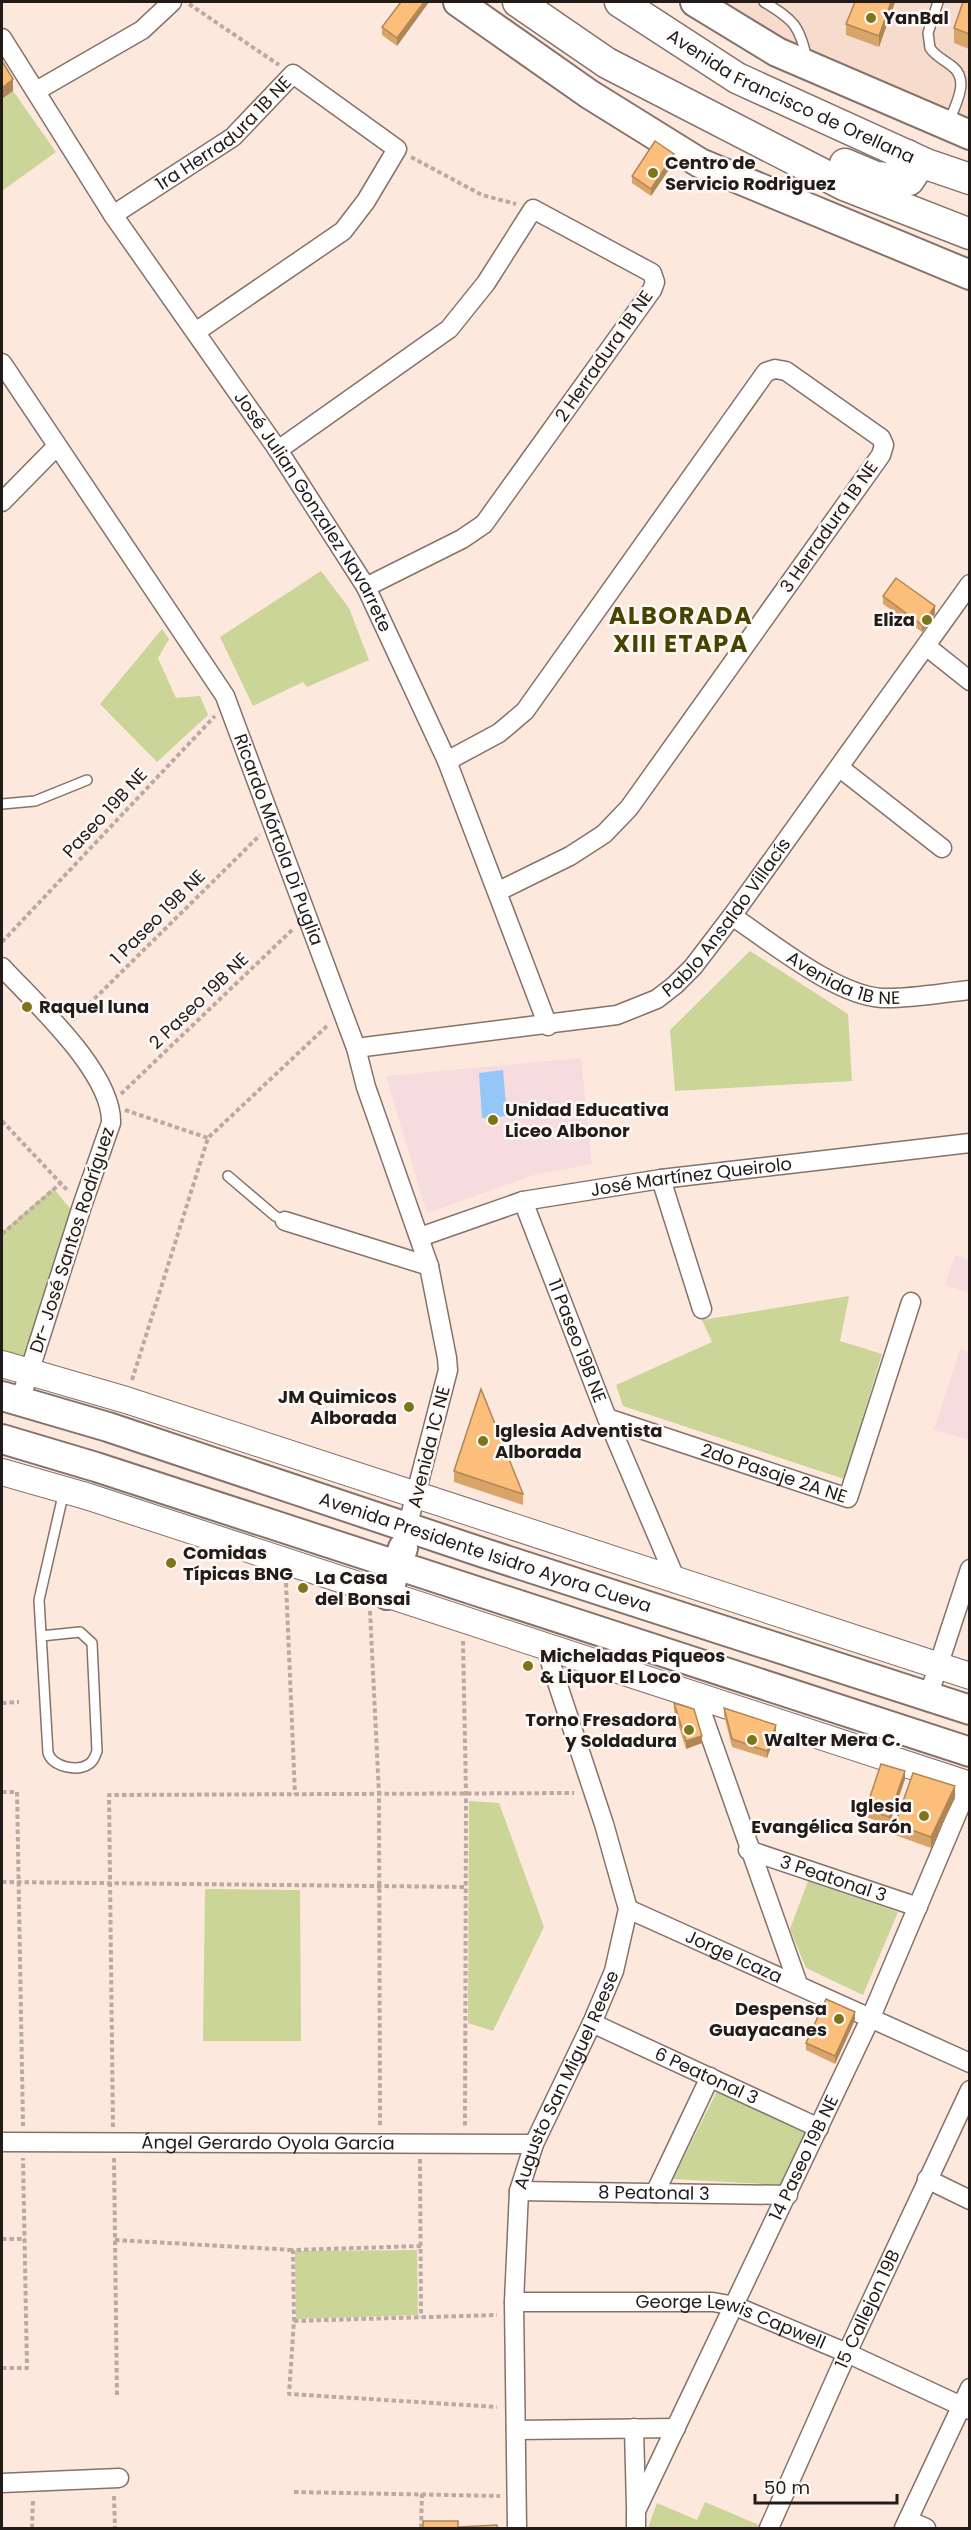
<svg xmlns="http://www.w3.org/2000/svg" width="971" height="2530" viewBox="0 0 971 2530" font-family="Poppins,sans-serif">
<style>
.built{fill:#f7dbcd}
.industrial{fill:#f6dbdf}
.green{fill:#cbd597}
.water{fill:#95c6f8}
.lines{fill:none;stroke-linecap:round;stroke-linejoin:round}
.service-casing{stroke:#857269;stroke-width:12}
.minor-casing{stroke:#857269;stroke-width:21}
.secondary-casing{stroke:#857269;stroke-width:28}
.primary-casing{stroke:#857269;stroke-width:32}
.trunk-casing{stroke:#857269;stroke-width:33}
.path{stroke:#bbaaa2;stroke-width:4;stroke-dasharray:4.5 3;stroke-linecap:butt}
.service{stroke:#fff;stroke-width:9}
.minor{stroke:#fff;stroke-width:18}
.secondary{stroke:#fff;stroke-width:26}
.primary{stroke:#fff;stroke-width:28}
.trunk{stroke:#fff;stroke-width:30}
.wall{fill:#d8a46a}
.shaded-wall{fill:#b08656}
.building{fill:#fbbf7b;stroke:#b08656;stroke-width:1.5}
.poi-dot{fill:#7e7519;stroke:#fdf9f7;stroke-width:2}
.labels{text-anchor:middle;stroke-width:5;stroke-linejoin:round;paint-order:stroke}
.poi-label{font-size:18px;font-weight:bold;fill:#221b18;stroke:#fdf9f7;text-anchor:start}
.street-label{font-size:18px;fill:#221b18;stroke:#fdf9f7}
.district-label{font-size:24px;font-weight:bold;letter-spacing:1.5px;fill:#494300;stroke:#fdf9f7}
</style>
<rect width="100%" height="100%" fill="#fde8de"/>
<path class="built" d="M715,2H969V135L823,71Z"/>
<path class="industrial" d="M581,1058L592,1164L534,1175L427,1213L386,1076Z
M955,1255L969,1260V1293L945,1285Z
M960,1349L969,1352V1440L934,1430Z"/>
<path class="green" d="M13,91L56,152L2,191V99Z
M321,571L349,608L369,660L307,687L303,682L253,706L220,637Z
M162,629L169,639L158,658L176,698L200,696L208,715L157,762L100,704Z
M750,951L848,1014L852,1081L675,1091L670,1030Z
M53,1188L73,1212L24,1356L2,1350V1232Z
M849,1296L840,1341L882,1354L844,1479L623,1406L616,1385L712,1342L702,1320Z
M469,1801L499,1803L544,1927L493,2031L468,2023Z
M808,1881L898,1912L863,1995L806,1968L790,1929Z
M205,1889L300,1890L301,2041H203Z
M718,2089L809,2128L780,2185L673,2179Z
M417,2250L418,2315L296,2319L295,2251Z
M705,2502L759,2525L758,2528H648L657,2503L697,2520Z"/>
<path class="water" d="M503,1070L507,1116L482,1118L479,1073Z"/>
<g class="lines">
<defs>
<path id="service" d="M764,2C794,20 800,26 807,60
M938,2L928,33L930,48C936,57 945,60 953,67C970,81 955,105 949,122
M2,804L35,801L87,780
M228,1176L275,1216L285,1221
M41,1636L80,1632L92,1643L97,1751C95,1756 94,1761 89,1764C77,1772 53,1767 48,1753L39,1600L64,1491"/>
<g id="minor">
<path id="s1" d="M2,38L113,215L278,450L366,587L447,761L548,1026"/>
<path d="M36,91L142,30L172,2"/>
<path id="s2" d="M113,215L233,137L293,74L397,149L366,201L343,231L197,331"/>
<path id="s3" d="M2,363L225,696L356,1048L366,1087L429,1266L447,1358L448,1370L407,1528"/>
<path d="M278,450L449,329L486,283L533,209L652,273L655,282L652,290L484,524L462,539L366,587"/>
<path d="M2,502L56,447"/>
<path d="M926,646L970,681"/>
<path d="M447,761L499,733L525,711L766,372L775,369L786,371L881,438L884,445L881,455L629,808L604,834L570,856L499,891"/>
<path d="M840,768L942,848"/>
<path id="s4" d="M732,916C771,942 835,995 882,998C910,999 941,993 970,990"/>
<path d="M2,967C35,1003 113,1073 111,1123L82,1206L20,1401"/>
<path id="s5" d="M356,1048L617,1015L657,999L675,985L693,967L732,916L970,584"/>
<path d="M661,1179L702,1309"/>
<path id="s6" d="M523,1201L607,1418L676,1580"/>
<path d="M285,1221L429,1266"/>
<path id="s7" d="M420,1237L523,1201L661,1179L970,1143"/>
<path id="s8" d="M607,1418L848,1498L911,1302"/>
<path d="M696,1696L798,1984"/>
<path d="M928,1697L970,1569"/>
<path id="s9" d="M748,1850L918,1907"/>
<path id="s10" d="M628,1909L970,2063"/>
<path id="s11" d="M592,2023L819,2128"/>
<path id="s12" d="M2,2142L534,2144"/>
<path d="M927,2179L970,2200"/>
<path id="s13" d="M519,2191L788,2195"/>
<path d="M655,2193L710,2077"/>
<path id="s14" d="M514,2302H713L735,2306L847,2353L970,2410"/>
<path d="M634,2428L636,2507"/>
<path d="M516,2430L676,2428"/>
<path d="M2,2483L119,2478"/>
<path d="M908,2520L926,2528"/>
<path id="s15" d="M517,2528L514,2302L519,2191L534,2144L592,2023L614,1971L628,1909L604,1824L545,1646"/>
<path id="s16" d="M636,2528V2511L871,2017L970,1783"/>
<path id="s17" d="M769,2528L847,2353L970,2090"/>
<path d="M904,2528L970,2388"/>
</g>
<path id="secondary" d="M2,1364L126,1400L970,1676
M2,1472L86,1496L970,1785"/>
<g id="primary">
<path d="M458,2L589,94L700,163L970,275"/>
<path d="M695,2L777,52L970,135"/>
<path id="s18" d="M2,1396L108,1427L481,1552L970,1710"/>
<path d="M2,1439L96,1467L970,1752"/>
<path d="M387,1595L403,1548"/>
</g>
<g id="trunk">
<path d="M518,2L607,63L844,185L970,234"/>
<path id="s19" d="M620,2L737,78L926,164L970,179"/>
<path d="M845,164L876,177L909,180L915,171L907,155"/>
</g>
</defs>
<use href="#service" class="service-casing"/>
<use href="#minor" class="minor-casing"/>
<use href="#secondary" class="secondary-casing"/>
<use href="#primary" class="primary-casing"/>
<use href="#trunk" class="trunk-casing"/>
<path class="path" d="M189,4L279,65
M411,157L482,195L516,204
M2,942L215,716
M73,1020L260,835
M121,1094L293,929
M125,1110L208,1138
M2,1121L69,1192
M2,1234L61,1183
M132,1380L208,1138L328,1025
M286,1583L295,1794
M370,1611L379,1794L380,2128
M463,1641L466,1793L465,2126
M2,1703L19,1702
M2,1792H17L23,2126
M2,1882L466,1887
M113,2127L109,1795L574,1793
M114,2158L117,2398
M420,2159L421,2317
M2,2239H25
M115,2240L293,2250
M421,2246L293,2250L294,2321L289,2394L497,2407
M294,2321L497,2315
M2,2368H27L23,2158
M294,2492L500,2496
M114,2496L115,2528
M32,2528L33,2499
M421,2528L422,2494"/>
<use href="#service" class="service"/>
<use href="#minor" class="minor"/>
<use href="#secondary" class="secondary"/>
<use href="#primary" class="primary"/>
<use href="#trunk" class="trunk"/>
</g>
<path class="wall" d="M429,2L397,46L382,35V27Z
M895,2L879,47L846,35V24Z
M969,2V49L954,43V28Z
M674,162L651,196L632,183V176Z
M883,596L935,614L922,632L883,604Z
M454,1471L523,1494V1505L454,1482Z
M674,1703L702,1743L686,1749L674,1711Z
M724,1708L776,1733L767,1758L732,1747L724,1715Z
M905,1779L889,1825L866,1817V1809Z
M955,1798L931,1848L895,1835V1824Z
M855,2020L835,2064L806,2050V2043Z"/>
<path class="shaded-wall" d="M424,2H429L397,46V38Z
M891,2H895L879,47V36Z
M13,79V91L2,99V88Z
M674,154V162L651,196V189Z
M935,606V614L922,632V625Z
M776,1725V1733L767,1758V1751Z
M702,1736V1743L686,1749V1741Z
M905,1771V1779L889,1825V1817Z
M955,1786V1798L931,1848V1837Z
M855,2012V2020L835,2064V2056Z"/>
<path class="building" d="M401,2H424L397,38L382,27Z
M855,2H891L879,36L846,24Z
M963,2H969V34L954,28Z
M2,61L13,79L2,88Z
M655,141L674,154L651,189L632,176Z
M896,578L935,606L922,625L883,596Z
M481,1389L523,1494L454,1471Z
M674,1703L694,1709L702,1736L686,1741Z
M724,1708L776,1725L767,1751L732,1739Z
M881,1764L905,1771L889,1817L866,1809Z
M913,1773L955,1786L931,1837L895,1824Z
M826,1999L855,2012L835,2056L806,2043Z
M423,2521H458V2529H423Z
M497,2525V2529H459V2527Z"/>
<g class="poi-dot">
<circle cx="871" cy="18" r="6"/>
<circle cx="653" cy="173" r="6"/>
<circle cx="927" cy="620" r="6"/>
<circle cx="27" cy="1007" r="6"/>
<circle cx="493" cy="1120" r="6"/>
<circle cx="409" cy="1407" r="6"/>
<circle cx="483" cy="1441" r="6"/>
<circle cx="171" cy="1563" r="6"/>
<circle cx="303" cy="1588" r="6"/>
<circle cx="528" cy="1666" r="6"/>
<circle cx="689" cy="1730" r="6"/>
<circle cx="752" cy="1740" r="6"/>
<circle cx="924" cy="1816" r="6"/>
<circle cx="839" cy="2019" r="6"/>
</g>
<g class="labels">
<g class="poi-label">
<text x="883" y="24">YanBal</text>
<text x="665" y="169">Centro de<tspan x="665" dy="21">Servicio Rodriguez</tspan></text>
<text x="915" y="626" text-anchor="end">Eliza</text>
<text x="39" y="1013">Raquel luna</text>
<text x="505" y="1116">Unidad Educativa<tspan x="505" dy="21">Liceo Albonor</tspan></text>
<text x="397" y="1403" text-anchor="end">JM Quimicos<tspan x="397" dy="21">Alborada</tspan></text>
<text x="495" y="1437">Iglesia Adventista<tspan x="495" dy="21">Alborada</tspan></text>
<text x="183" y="1559">Comidas<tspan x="183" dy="21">Típicas BNG</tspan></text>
<text x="315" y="1584">La Casa<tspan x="315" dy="21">del Bonsai</tspan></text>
<text x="540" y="1662">Micheladas Piqueos<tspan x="540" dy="21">&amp; Liquor El Loco</tspan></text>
<text x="677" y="1726" text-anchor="end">Torno Fresadora<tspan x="677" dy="21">y Soldadura</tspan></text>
<text x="764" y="1746">Walter Mera C.</text>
<text x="912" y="1812" text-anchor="end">Iglesia<tspan x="912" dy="21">Evangélica Sarón</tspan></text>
<text x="827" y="2015" text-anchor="end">Despensa<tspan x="827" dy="21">Guayacanes</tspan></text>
</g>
<g class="street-label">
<text dy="6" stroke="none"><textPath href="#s19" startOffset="196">Avenida Francisco de Orellana</textPath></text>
<text dy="6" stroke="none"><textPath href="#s2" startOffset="138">1ra Herradura 1B NE</textPath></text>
<text transform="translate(604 356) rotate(-55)" y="6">2 Herradura 1B NE</text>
<text dy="6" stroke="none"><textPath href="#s1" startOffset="567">José Julian Gonzalez Navarrete</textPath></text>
<text transform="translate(829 527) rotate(-55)" y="6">3 Herradura 1B NE</text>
<text transform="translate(105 813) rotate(-47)" y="6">Paseo 19B NE</text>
<text dy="6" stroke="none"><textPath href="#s3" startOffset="554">Ricardo Mórtola Di Puglia</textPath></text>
<text dy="6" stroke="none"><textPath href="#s5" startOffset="414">Pablo Ansaldo Villacís</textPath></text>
<text transform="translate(158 917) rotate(-45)" y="6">1 Paseo 19B NE</text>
<text dy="6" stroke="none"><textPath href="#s4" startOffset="130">Avenida 1B NE</textPath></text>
<text transform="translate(199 1001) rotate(-44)" y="6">2 Paseo 19B NE</text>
<text dy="6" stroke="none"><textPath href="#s7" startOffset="279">José Martínez Queirolo</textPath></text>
<text transform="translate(72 1240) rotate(-72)" y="6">Dr- José Santos Rodríguez</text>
<text dy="6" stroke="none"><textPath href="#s6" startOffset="150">11 Paseo 19B NE</textPath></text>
<text transform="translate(429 1447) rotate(-76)" y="6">Avenida 1C NE</text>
<text dy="6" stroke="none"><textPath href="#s8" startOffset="176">2do Pasaje 2A NE</textPath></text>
<text dy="6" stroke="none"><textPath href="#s18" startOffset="508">Avenida Presidente Isidro Ayora Cueva</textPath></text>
<text dy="6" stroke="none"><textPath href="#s9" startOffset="90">3 Peatonal 3</textPath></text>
<text dy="6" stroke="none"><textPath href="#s10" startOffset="116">Jorge Icaza</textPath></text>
<text dy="6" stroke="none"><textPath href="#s11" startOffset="126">6 Peatonal 3</textPath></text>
<text dy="6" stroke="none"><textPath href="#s15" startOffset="458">Augusto San Miguel Reese</textPath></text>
<text dy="6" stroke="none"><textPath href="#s12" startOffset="266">Ángel Gerardo Oyola García</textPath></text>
<text dy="6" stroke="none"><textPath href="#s16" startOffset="408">14 Paseo 19B NE</textPath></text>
<text dy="6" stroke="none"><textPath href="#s13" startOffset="135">8 Peatonal 3</textPath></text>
<text dy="6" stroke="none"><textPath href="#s17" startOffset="240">15 Callejon 19B</textPath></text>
<text dy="6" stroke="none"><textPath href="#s14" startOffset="220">George Lewis Capwell</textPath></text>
</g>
<g class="district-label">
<text x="681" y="624">ALBORADA<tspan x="681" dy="28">XIII ETAPA</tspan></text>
</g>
</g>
<rect width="971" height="2530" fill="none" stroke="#221b18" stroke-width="6"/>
<path d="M755 2494v9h142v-9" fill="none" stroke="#221b18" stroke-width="3"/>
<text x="764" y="2494" font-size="18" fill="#221b18" stroke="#fdf9f7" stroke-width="4.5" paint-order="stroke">50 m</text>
</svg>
